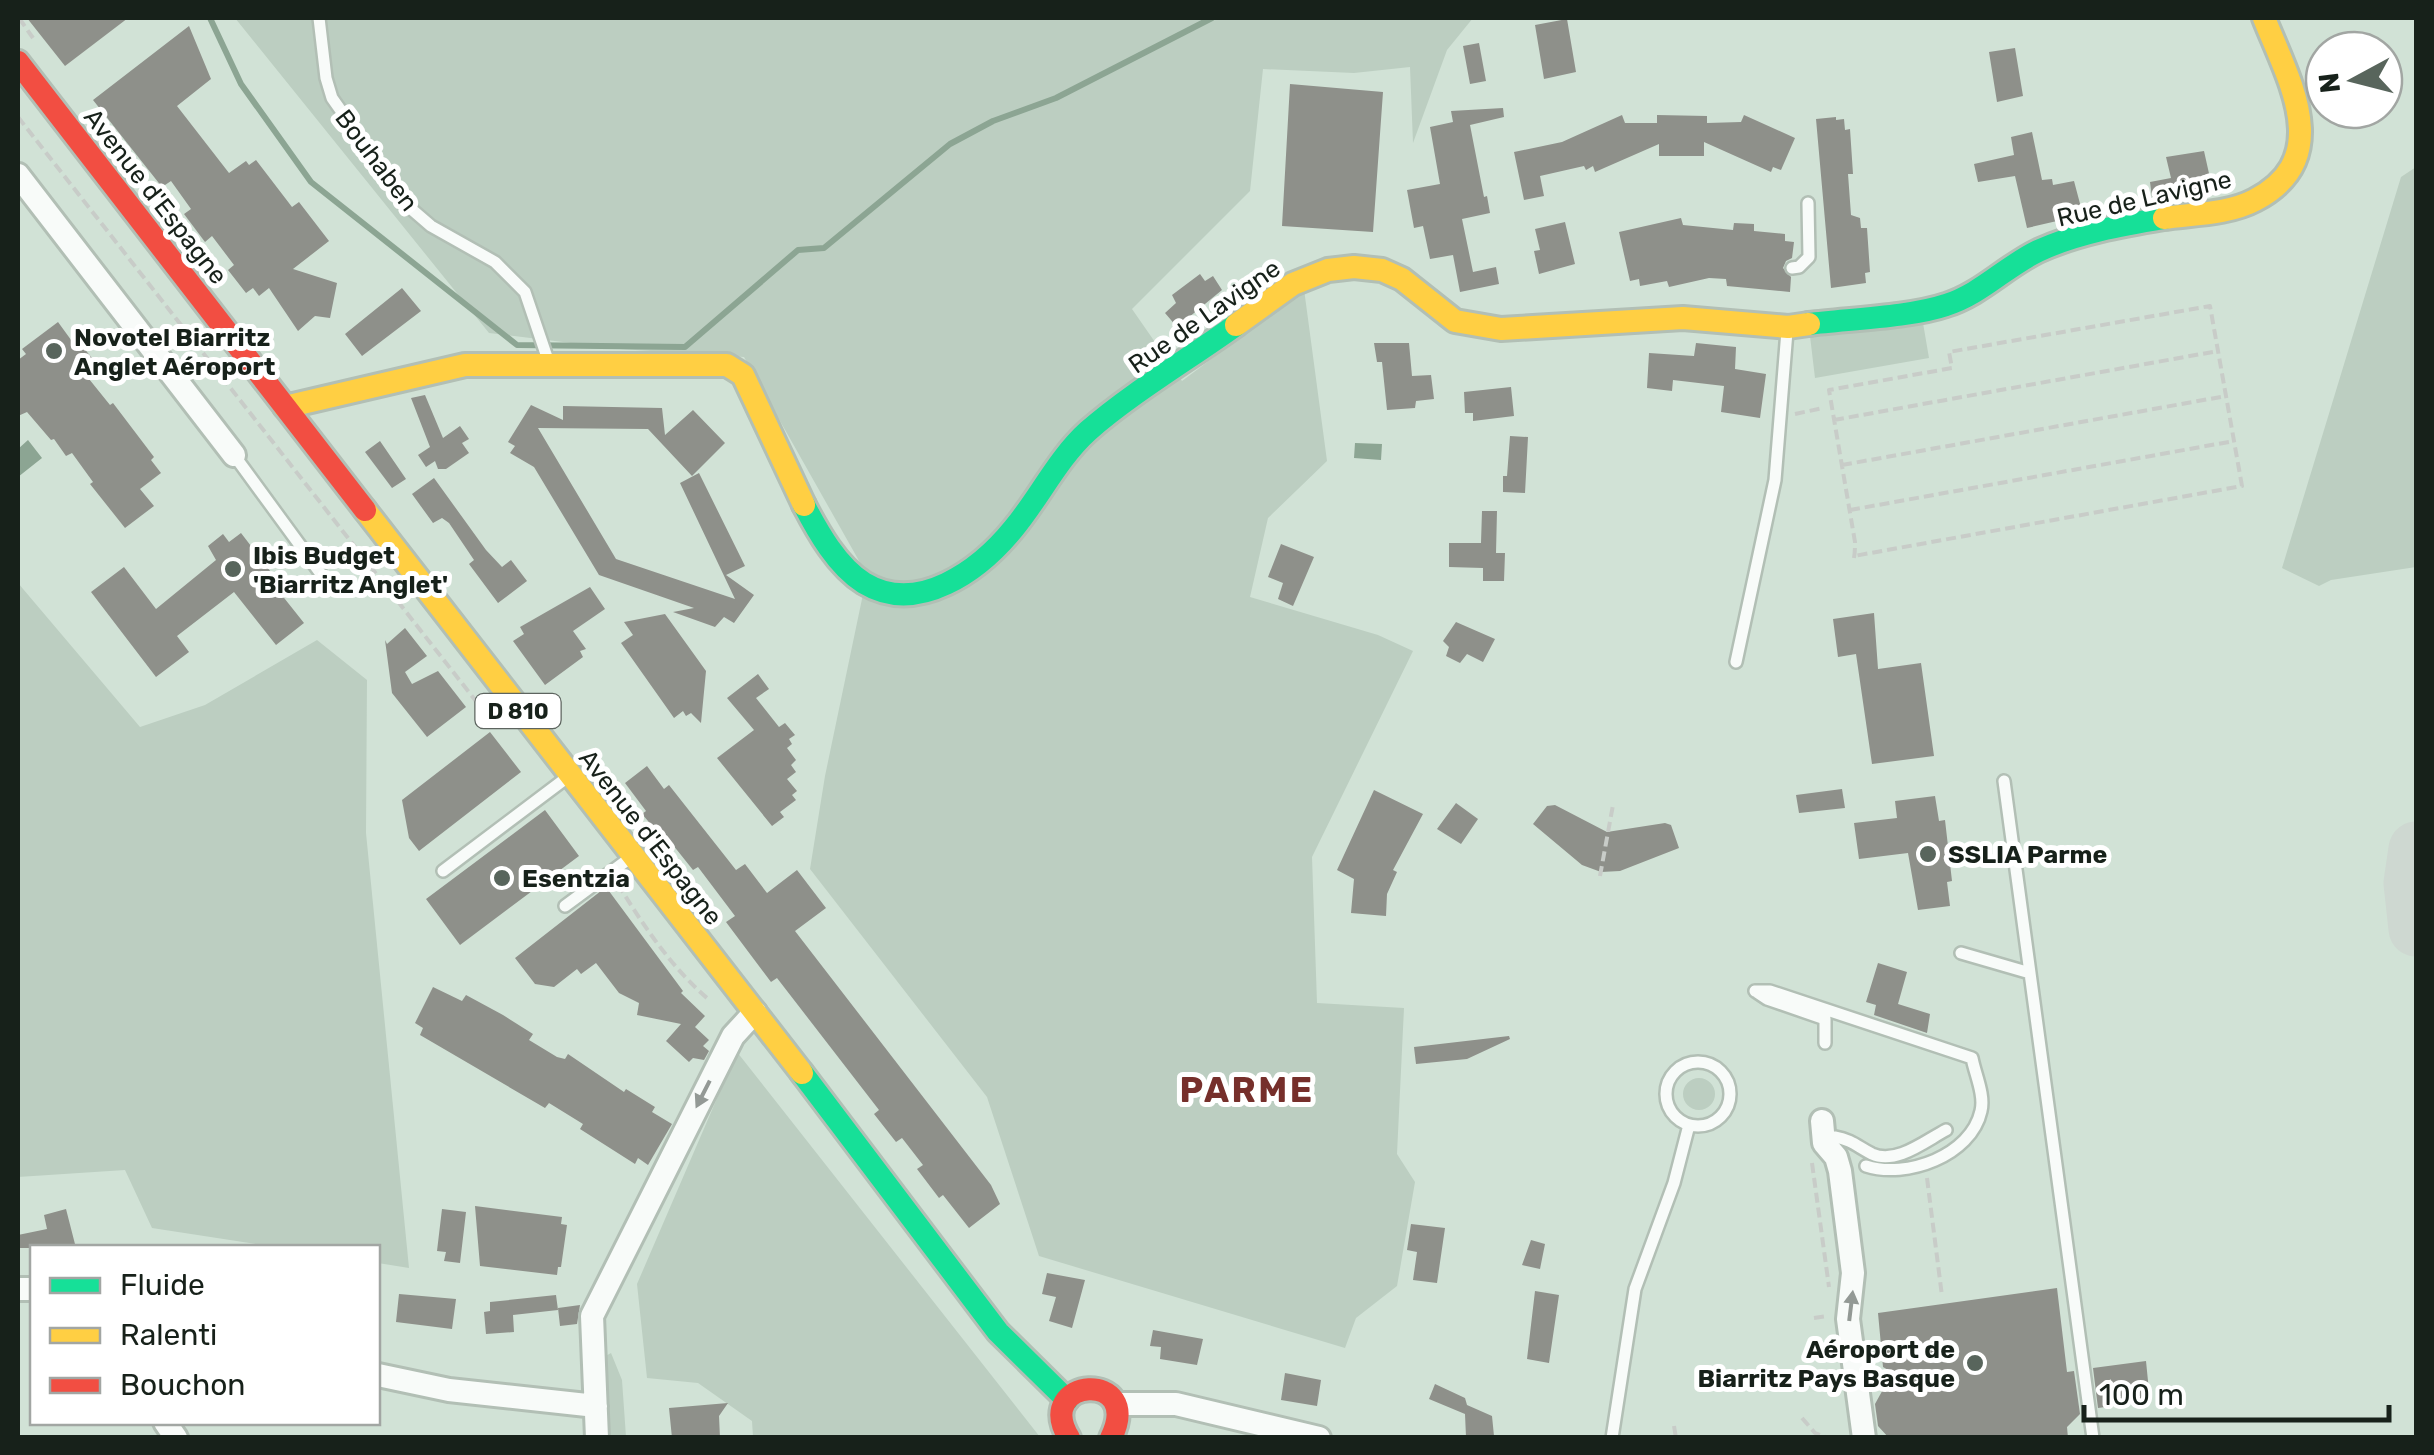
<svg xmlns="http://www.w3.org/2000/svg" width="2434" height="1455" viewBox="0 0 2434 1455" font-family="Rubik,sans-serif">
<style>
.green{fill:#bccec1}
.water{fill:#8ca593}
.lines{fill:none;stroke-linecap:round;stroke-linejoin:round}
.stream{stroke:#8ca593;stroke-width:6}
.taxiway{stroke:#ced8d1;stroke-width:55}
.building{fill:#8e908a}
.lane-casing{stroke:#b2bfb5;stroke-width:16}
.street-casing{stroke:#b2bfb5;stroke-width:28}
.fast-casing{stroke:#b2bfb5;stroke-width:28}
.slow-casing{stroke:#b2bfb5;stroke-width:28}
.jam-casing{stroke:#b2bfb5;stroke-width:28}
.path{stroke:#c8ccc8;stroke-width:4;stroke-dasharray:10 5;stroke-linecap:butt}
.lane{stroke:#f8fbf9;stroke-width:11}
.street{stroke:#f8fbf9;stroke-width:22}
.fast{stroke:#16e098;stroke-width:22}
.slow{stroke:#ffcf43;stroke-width:22}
.jam{stroke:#f24e42;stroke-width:22}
.oneway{fill:#939995}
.poi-dot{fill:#58655c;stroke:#fff;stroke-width:4}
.labels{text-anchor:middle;stroke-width:10;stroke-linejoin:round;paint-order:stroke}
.shield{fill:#fff;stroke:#5d645f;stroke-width:2.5}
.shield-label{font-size:22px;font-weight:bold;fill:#17211a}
.street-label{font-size:25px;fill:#17211a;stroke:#fff}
.poi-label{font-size:25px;font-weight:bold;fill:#17211a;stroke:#fff;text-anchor:start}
.district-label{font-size:35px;font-weight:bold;letter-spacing:2.5px;fill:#762f2b;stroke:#fff}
</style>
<rect width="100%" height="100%" fill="#d1e2d6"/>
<path class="green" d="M235,18H1473L1447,50L1413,143L1410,67L1354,73L1263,69L1250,191L1132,309L1182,381L1304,289L1327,461L1268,518L1250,597L1378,635L1413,651L1312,857L1317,1003L1404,1008L1397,1154L1415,1182L1397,1286L1356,1318L1345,1348L1039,1256L987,1097L810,869L825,776L867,575L744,357L620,349L489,333Z
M2416,167V567L2331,580L2319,586L2282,568L2401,177Z
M1923,323L1929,358L1815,378L1810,336Z
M18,583L140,727L205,705L317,640L367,680L366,833L409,1268L378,1263V1248L276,1247L152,1228L125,1170L18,1177Z
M737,1052L1040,1437H753L752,1421L698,1383L647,1378L637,1284Z
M1683 1094a16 16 0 1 1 32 0a16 16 0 1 1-32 0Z
M611,1353L622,1380L626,1437H609L604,1357Z"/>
<path class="water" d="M28,440L42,458L18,477V449Z
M1355,443L1382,444L1381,460L1354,458Z"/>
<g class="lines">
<path class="stream" d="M210,18L241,84L311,182L517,345L685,347L798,250L824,248L950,144L993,121L1056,98L1212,18"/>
<path class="taxiway" d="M2416,849L2411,883L2416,929"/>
</g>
<path class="building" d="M27,18H128L65,66Z
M1567,19L1576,72L1544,79L1535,25Z
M189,26L211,79L177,106L229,173L246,161L249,165L256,160L292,207L299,202L329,241L293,269L337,283L330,318L315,316L298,331L269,288L259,296L253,288L246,293L228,270L234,265L212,236L205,242L184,214L191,209L171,181L162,187L93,100Z
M1479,43L1486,81L1470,84L1463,46Z
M2015,48L2023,96L1997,102L1989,52Z
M1290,84L1383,92L1373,232L1282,226Z
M1503,108L1504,117L1470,125L1484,197L1487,196L1490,213L1462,219L1473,272L1496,267L1499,284L1460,292L1453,255L1430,259L1423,226L1414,228L1407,190L1440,184L1430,127L1453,122L1451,111Z
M1622,115L1625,123H1657V115L1707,116V123L1741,122L1744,115L1795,138L1781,170L1773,167L1771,172L1704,142V156H1659V144L1595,172L1593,166L1586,170L1584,166L1540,176L1544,196L1524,200L1514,152L1562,142Z
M1836,117V120L1844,119L1845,130L1850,129L1853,174H1848L1851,215L1860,218L1861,228H1867L1870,272L1865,273L1866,283L1831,288L1816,119Z
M2032,132L2042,180L2052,179L2053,185L2074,181L2083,215L2027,228L2015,176L1978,182L1974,164L2014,155L2011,137Z
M2204,151L2212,187L2152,197L2150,182L2171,178L2166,157Z
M1681,218L1683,225L1733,230L1734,223L1754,224V231L1785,234V241L1794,242L1792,258L1786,261L1783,268L1791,277L1790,292L1727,286L1726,279L1709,278L1669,287L1667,281L1640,286L1639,279L1630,281L1619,232Z
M1565,222L1575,264L1539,274L1534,251L1540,250L1535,229Z
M1200,274L1205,281L1213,276L1222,290L1177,327L1165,313L1176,303L1172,295Z
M402,288L421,311L362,356L345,334Z
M58,322L74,344L78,341L92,358L88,362L92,368L85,374L110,405L113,403L154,457L151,460L161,473L140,489L154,506L125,528L90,484L93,482L72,453L66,456L54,439L51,440L27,412L18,416V360L26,354L22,349Z
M1374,343H1409L1412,376L1431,375L1434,399L1416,401L1415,408L1387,410L1382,362H1377Z
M1696,343L1736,347L1735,369L1766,374L1760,418L1721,412L1724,386L1673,380L1672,391L1647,388L1649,353L1694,356Z
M1511,387L1514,416L1473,421V413H1465L1464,392Z
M425,395L443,438L460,426L469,439L462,443L469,453L446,469H438L435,461L426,467L418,455L430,447L411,398Z
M531,405L563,420V406L662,408L665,435L693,410L725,443L692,476L648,429L538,428L616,559L735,599L680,483L699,473L745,566L726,575L754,595L734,623L724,617L715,627L673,612L694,608L599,575L534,467L510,453L515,446L508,442Z
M1510,436L1528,437L1525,493L1503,492V476H1507Z
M380,441L406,479L392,488L365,452Z
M434,478L486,550L502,567L511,560L527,581L498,603L469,564L474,560L449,523L442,518L433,523L412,494Z
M1482,511H1497L1496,553H1505L1504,581H1483V568L1449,567V543H1481Z
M241,533L277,580L273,584L304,623L276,645L234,592L177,636L189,652L156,677L91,592L124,567L156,609L216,560L208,546L223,534L229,542Z
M1281,544L1314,557L1293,606L1278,599L1283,583L1268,577Z
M590,587L605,609L573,631L586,649L580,651L583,657L545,685L513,641L524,634L520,627Z
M1874,613L1878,669L1921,663L1934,756L1872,764L1856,654L1838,657L1833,619Z
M665,614L706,671L701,723L691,713L686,716L683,711L674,718L621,643L633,635L624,622Z
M1456,622L1495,639L1483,662L1467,654L1460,663L1446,656L1449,647L1443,641Z
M405,628L427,656L405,672L412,684L438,671L466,707L427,737L392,693L385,640L387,644Z
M758,674L769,689L756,698L779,727L785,723L795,735L789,739L792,744L787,748L796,760L791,765L796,772L787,779L797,791L792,795L796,800L780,812L784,817L772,826L717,758L754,730L727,698Z
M490,732L521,772L419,851L409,838L402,800Z
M647,766L664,789L669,785L736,870L745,864L767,893L797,870L826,908L795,931L991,1185L1000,1204L969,1228L943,1195L939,1198L917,1169L923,1165L902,1138L896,1142L874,1114L879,1110L777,978L771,982L726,922L735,916L698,867L693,870L657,825L654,828L642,814L646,811L625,783Z
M1842,789L1845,808L1799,813L1796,795Z
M1374,790L1423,814L1393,870L1397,872L1387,894L1386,916L1351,913L1354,879L1337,870Z
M1935,796L1939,821L1945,820L1952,881L1947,882L1950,906L1918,910L1908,853L1859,859L1854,823L1897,818L1895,801Z
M1456,803L1478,819L1461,844L1437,829Z
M1555,805L1607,832L1665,823L1671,825L1679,848L1620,871L1601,872L1582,865L1533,824L1547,806Z
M545,810L579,856L460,945L426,899Z
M606,887L683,991L681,993L705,1016L695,1027L709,1040L703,1046L709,1051L704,1060L693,1058L689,1062L666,1041L681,1024L637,1015L639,1003L619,993L596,963L581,974L577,969L554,987L535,984L515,958Z
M1878,963L1907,972L1898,1004L1930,1014L1927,1033L1874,1015L1876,1005L1866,1002Z
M433,987L462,1001L466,995L503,1015L533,1034L529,1040L557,1057L565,1059L568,1054L624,1092L626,1089L655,1107L652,1112L672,1124L648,1165L638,1158L635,1164L580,1129L583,1124L549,1103L545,1108L420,1035L423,1028L415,1023Z
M1509,1036L1510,1039L1467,1059L1416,1064L1414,1047Z
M475,1206L562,1217L561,1224L567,1225L561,1267H558L557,1275L480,1266Z
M66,1209L76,1248H18V1235L47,1229L44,1215Z
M442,1209L466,1212L460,1263L444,1261L446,1252L437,1251Z
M1411,1224L1445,1228L1437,1283L1413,1280L1417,1252L1407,1250Z
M1531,1240L1545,1244L1540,1269L1522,1265Z
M1047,1273L1085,1280L1072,1328L1049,1321L1056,1297L1042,1294Z
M2057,1288L2067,1372L2074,1371L2080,1414L2067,1427L2068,1438H1889L1878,1426L1875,1404L1886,1384L1897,1375L1883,1367L1878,1313Z
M1535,1291L1559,1295L1549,1363L1527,1359Z
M399,1294L456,1299L452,1329L396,1322Z
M556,1295L558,1310L513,1315L514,1332L486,1334L484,1312L490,1311V1302Z
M580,1305L577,1324L560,1326L558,1308Z
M1153,1330L1203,1339L1197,1365L1160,1359L1161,1347L1150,1346Z
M2146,1361L2150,1401L2098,1408L2093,1368Z
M1285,1373L1321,1380L1317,1406L1281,1400Z
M1435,1384L1465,1398L1467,1405L1492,1416L1494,1436L1466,1437L1465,1414L1429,1399Z
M728,1403L719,1416L720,1438H672L669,1408Z"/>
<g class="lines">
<defs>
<path id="lane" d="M319,18L326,78L332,98L409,207L431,226L495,262L525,292L549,363
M1792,268L1799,267L1809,257L1808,203
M234,455L321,574
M1736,662L1775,480L1787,331
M2004,781L2093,1438
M443,871L565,779
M565,906L630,858
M1961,953L2030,973
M1755,991H1770L1972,1058C1975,1074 1985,1095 1981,1111C1971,1156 1906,1179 1866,1166
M1755,991L1767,999L1825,1019V1043
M1666 1094a32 32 0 1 1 64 0a32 32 0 1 1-64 0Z
M1835,1137C1852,1140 1858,1147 1872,1154C1896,1165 1925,1141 1946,1130
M1612,1438L1635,1289L1674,1183L1689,1125"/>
<path id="street" d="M18,175L234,455
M1822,1121L1824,1143L1836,1157L1840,1171L1853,1273L1848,1319L1864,1438
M18,1289H32
M378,1375L449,1390L596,1406
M1116,1404H1176L1319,1438
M165,1422L176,1438
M597,1438L592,1316L733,1036L755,1012"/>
<path id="fast" d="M1809,324C1849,319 1911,317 1946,305C1981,294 2005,267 2038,251C2077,233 2122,225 2164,218
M804,505C818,532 837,566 864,583C918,616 980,570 1014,528C1039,498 1058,458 1088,431C1130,394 1190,358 1236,325
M802,1073L998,1332L1067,1400"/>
<path id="slow" d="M2164,218C2192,214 2229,214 2255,200C2335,158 2289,81 2264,18
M1236,325L1293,284L1328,270L1354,267L1382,270L1402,279L1455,321L1501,329L1683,318L1788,327L1809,324
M285,407L465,365H727L743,375L804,505
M365,510L802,1073"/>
<path id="jam" d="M18,62L365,510
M1069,1438C1032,1377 1145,1369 1111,1438"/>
</defs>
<use href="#lane" class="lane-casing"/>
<use href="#street" class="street-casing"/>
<use href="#fast" class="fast-casing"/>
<use href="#slow" class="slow-casing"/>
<use href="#jam" class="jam-casing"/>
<path class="path" d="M19,18L33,38
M18,117L490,719
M1795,414L1823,408
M1834,420L2218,351
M1842,465L2226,396
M1850,510L2234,441
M1854,558C1855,552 1855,547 1855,542L1829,390L1952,368L1949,352L2210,306L2242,486L1854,556
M1600,876L1613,805
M618,884C642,924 672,968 707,998
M1812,1163L1829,1287
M1927,1178L1942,1296
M1814,1318L1828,1316
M1802,1418L1815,1433L1828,1438
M1674,1426L1676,1438"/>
<use href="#lane" class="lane"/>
<use href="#street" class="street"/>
<use href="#fast" class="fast"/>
<use href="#slow" class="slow"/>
<use href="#jam" class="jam"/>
</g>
<defs><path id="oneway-solid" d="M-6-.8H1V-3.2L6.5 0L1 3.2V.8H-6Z" transform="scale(2.5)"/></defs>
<g class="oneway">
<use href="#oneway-solid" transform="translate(703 1094) rotate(117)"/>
<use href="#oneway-solid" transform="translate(1851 1306) rotate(-83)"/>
</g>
<g class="poi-dot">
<circle cx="54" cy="351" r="10"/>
<circle cx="233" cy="569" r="10"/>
<circle cx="1928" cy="854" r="10"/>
<circle cx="502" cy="878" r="10"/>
<circle cx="1975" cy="1363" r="10"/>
</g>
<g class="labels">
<rect class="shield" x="475.5" y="694" width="85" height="34" rx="8"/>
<g class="shield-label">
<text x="518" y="719">D 810</text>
</g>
<g class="street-label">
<text transform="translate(377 160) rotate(53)" y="9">Bouhaben</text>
<text transform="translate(156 196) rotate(52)" y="9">Avenue d'Espagne</text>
<text transform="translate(2144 198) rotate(-13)" y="9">Rue de Lavigne</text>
<text transform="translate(1204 316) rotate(-35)" y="9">Rue de Lavigne</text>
<text transform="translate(651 837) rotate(52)" y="9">Avenue d'Espagne</text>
</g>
<g class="poi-label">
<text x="74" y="346">Novotel Biarritz<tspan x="74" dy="29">Anglet Aéroport</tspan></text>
<text x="253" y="564">Ibis Budget<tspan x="253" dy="29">'Biarritz Anglet'</tspan></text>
<text x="1948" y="863">SSLIA Parme</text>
<text x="522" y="887">Esentzia</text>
<text x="1955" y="1358" text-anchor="end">Aéroport de<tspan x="1955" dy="29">Biarritz Pays Basque</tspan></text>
</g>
<g class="district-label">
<text x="1247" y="1102">PARME</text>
</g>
</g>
<rect width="2434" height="1455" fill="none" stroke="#17211a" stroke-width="40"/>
<rect x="30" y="1245" width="350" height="180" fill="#ffffff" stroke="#a2a6a3" stroke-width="2.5"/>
<rect x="50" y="1278" width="50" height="15" fill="#16e098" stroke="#a2a6a3" stroke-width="2.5"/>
<text x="120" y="1295" font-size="30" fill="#17211a">Fluide</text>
<rect x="50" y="1328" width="50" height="15" fill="#ffcf43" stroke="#a2a6a3" stroke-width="2.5"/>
<text x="120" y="1345" font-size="30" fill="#17211a">Ralenti</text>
<rect x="50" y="1378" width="50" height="15" fill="#f24e42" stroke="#a2a6a3" stroke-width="2.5"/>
<text x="120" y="1395" font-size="30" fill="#17211a">Bouchon</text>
<g transform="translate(2354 80) rotate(263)"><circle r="48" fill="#ffffff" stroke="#a2a6a3" stroke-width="2.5"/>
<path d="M0-8L18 38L0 25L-18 38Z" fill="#58655c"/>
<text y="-15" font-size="28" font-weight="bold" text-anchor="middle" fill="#17211a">N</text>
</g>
<path d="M2084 1405v15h305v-15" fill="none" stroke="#17211a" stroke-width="5"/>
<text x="2099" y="1405" font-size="30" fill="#17211a" stroke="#ffffff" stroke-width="8" paint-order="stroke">100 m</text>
</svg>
